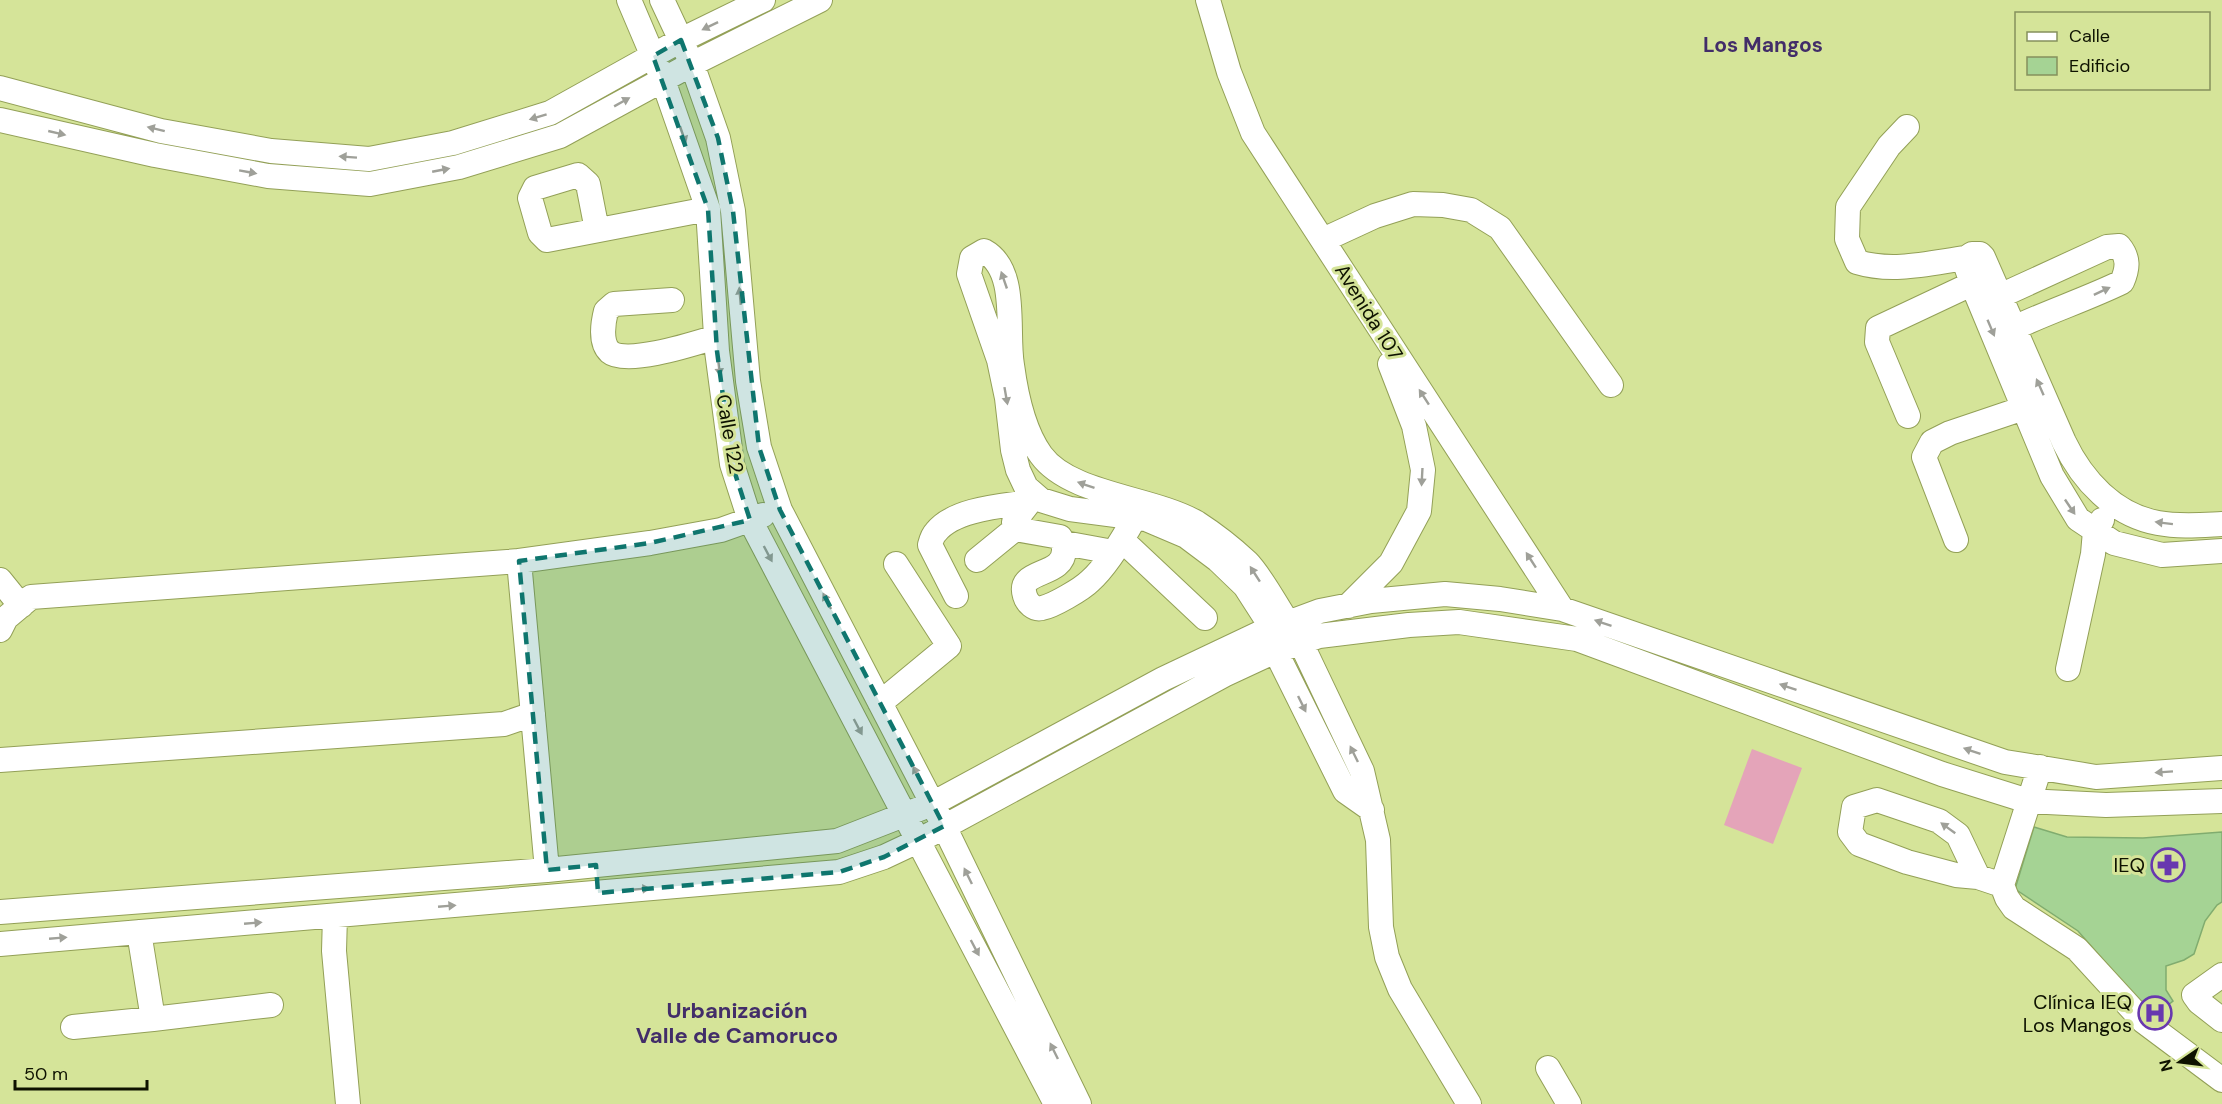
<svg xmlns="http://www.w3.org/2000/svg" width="2222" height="1104" viewBox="0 0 2222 1104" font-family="'DM Sans',sans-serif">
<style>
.green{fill:#e4a4b9}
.building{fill:#a5d394;stroke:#80ac6f;stroke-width:1.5}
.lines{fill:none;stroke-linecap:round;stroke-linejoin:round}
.minor-casing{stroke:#93a057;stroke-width:26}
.minor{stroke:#fff;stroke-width:24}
.oneway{fill:#9fa099}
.marked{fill:#0f766e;fill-opacity:0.2;stroke:#0f766e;stroke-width:4.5;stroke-dasharray:12 8;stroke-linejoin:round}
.labels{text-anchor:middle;stroke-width:6;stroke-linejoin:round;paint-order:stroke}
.street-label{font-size:20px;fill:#0e1200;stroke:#d5e499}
.poi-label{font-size:20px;fill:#0e1200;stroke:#d5e499;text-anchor:end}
.neighbourhood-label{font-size:21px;font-weight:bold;fill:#422d69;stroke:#d5e499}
.quarter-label{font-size:22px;font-weight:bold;fill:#422d69;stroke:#d5e499}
</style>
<rect width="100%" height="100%" fill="#d5e499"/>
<path class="green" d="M1752,749L1802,768L1773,844L1724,825Z"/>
<path class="building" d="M2034,827L2067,837L2143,838L2222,832V902L2217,905L2205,921L2194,954L2184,960L2166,966V990L2173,1001L2153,1017L2078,931L2015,889Z"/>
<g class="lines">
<defs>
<path id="minor" d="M629,0L663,80L708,209L717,351L732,464L750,520L1056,1104
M662,0L692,64L718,138L733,211L748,381L759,447L780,510L944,826L1079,1104
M1208,0L1229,72L1253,133L1562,609
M0,88L161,131L271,151L369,159L453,143L550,113L681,40L763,0
M0,120L155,155L268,176L370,184L459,167L560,136L692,64L820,0
M1907,127L1889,146L1848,207L1847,239L1857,262C1893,273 1930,263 1966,258
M597,230L588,184L578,175L535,188L530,198L540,233L547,240L708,209
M1323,240L1375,216L1413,204L1443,205L1471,210L1500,228L1611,385
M2000,296L2107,247L2119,246C2129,258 2128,268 2122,282C2087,299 2050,311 2014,328
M672,300L614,304L606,311C603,323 600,343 610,352C626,366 696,343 716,337
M1908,416L1877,342L1878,328L1963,288L1973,286
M1035,495L1014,522L1015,529L1060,537C1063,542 1064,544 1064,550C1064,578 1016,568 1025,596C1027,603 1034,610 1042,608C1053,606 1082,589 1090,581C1107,566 1124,537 1135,517
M2222,524C2201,525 2179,527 2158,523C2114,515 2082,480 2064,442L1983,257L1980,254H1972L1966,258L1965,263L1973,286L2052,476L2078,519L2114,543L2162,555L2222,551
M1122,540L1205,618
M1956,540L1924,457L1932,442L1950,433L2024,408
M1064,543L1113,552
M977,560L1015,529
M519,561L650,543L721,530L763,515
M0,580L21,606
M956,596L930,545C931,541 933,535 936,532C954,509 1002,506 1029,502
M1348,606L1391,563L1419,511L1423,470L1414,426L1390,364
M1272,628L1245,586L1218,560L1186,536L1146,519L1070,509L1041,500L1026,487L1018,470L1013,450L1007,398L999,360L969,274L972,258L984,251C1019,270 1006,331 1012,365C1016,395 1023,430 1041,455C1070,495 1152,497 1197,523C1214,534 1232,548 1247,562C1261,576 1276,605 1288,623
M0,630L6,618L31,597L519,561L547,870
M1301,643L1362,771L1378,840L1381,927L1387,957L1400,989L1469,1104
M1276,652L1345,791L1372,810
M2068,669L2093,554L2095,531L2102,520
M880,703L949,646L896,564
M0,760L504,724L533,714
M2040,767L2002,885L2007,898L2014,908L2077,949L2143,1021L2222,1080
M1978,877L1958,835L1939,821L1877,800L1854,807L1850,832L1859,844L1907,862L1956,875L1978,877L2002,885
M0,912L547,870L837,841L932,804L1163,679L1258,634L1320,611L1371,601L1445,594L1500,599L1562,609L2005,762L2096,777L2222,768
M335,916L334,951L348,1104
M139,932L153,1019L271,1005
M0,944L839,872L884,857L918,841L1224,675L1269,654L1319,636L1409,625L1459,622L1577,639L1942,774L2028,801L2106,805L2222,801
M2222,975L2194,995L2199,1002L2222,1020
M73,1027L153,1019
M1548,1068L1569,1104"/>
</defs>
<use href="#minor" class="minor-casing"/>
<use href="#minor" class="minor"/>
</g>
<defs><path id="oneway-solid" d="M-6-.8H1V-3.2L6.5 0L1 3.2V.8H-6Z" transform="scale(1.5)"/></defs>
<g class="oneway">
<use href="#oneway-solid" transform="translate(710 26) rotate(154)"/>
<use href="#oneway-solid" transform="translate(622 102) rotate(-29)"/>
<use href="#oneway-solid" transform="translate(538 117) rotate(163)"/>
<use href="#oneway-solid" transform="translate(156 129) rotate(-166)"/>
<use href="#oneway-solid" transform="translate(57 133) rotate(13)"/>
<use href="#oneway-solid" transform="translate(683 135) rotate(71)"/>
<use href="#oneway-solid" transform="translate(348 157) rotate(-176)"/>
<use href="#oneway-solid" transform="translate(441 170) rotate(-11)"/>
<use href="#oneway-solid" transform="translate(248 172) rotate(10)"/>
<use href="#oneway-solid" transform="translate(1004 280) rotate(-109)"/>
<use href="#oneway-solid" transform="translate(2102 291) rotate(-25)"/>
<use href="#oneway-solid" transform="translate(740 296) rotate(-95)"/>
<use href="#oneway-solid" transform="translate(1991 328) rotate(67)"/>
<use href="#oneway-solid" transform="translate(719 367) rotate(83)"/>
<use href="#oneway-solid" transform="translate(2040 387) rotate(-114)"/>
<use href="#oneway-solid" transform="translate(1006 396) rotate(80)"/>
<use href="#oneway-solid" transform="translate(1424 397) rotate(-123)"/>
<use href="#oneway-solid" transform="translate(1422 477) rotate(93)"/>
<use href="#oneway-solid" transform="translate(1086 485) rotate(-161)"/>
<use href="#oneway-solid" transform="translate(2070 507) rotate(56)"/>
<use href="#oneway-solid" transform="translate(2164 523) rotate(-173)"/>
<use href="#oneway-solid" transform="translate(768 554) rotate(62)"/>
<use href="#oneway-solid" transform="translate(1531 560) rotate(-123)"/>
<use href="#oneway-solid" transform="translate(1255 574) rotate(-123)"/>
<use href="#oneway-solid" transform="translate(827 601) rotate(-117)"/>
<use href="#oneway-solid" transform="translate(1603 623) rotate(-161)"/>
<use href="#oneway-solid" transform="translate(1788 687) rotate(-161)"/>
<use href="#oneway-solid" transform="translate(1302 704) rotate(64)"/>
<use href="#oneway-solid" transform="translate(858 727) rotate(62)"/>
<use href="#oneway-solid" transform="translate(1972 751) rotate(-161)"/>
<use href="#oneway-solid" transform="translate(1354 754) rotate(-116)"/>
<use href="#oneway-solid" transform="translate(2164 772) rotate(176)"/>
<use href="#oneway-solid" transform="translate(917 774) rotate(-117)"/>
<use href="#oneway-solid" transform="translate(1948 828) rotate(-144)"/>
<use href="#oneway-solid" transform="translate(968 876) rotate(-116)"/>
<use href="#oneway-solid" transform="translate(641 889) rotate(-5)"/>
<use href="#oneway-solid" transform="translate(447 906) rotate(-5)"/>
<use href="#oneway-solid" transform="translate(253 923) rotate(-5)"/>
<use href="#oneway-solid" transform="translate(58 938) rotate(-5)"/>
<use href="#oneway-solid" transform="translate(975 948) rotate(62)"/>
<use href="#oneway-solid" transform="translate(1054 1051) rotate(-116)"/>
</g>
<path class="marked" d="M681,40L718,138L733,211L759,447L780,510L944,826L884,857L839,872L598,893L596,865L547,870L519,561L650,543L750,520L732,464L717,351L708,209L653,56Z"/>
<defs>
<symbol id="pharmacy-ring" viewBox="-11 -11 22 22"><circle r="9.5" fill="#d5e499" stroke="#6838af" stroke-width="1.5"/><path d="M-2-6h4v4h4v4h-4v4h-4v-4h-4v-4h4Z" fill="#6838af"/></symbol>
<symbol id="hospital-ring" viewBox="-11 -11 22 22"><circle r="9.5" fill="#d5e499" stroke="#6838af" stroke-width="1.5"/><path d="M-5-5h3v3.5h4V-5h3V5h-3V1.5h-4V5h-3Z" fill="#6838af"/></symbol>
</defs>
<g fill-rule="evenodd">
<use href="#pharmacy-ring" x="2149" y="846" width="38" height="38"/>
<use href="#hospital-ring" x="2136" y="994" width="38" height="38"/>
</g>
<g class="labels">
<g class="street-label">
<text transform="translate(1369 312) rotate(58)" y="7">Avenida 107</text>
<text transform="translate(730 434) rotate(80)" y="7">Calle 122</text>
</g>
<g class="poi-label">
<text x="2145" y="872">IEQ</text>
<text x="2132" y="1009">Clínica IEQ<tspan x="2132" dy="23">Los Mangos</tspan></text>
</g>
<g class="neighbourhood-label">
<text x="1763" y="52">Los Mangos</text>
</g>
<g class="quarter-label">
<text x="737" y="1018">Urbanización<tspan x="737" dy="25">Valle de Camoruco</tspan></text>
</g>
</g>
<rect x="2015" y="12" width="195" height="78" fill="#d5e499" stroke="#85905c" stroke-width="1.5"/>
<rect x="2027" y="32" width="30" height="9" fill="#ffffff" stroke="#85905c" stroke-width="1.5"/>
<text x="2069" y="42" font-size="18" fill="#0e1200">Calle</text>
<rect x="2027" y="57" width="30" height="18" fill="#a5d394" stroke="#85905c" stroke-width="1.5"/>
<text x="2069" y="72" font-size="18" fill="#0e1200">Edificio</text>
<g transform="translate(2180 1062) rotate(256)" stroke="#d5e499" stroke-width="4.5" paint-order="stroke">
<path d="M0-4.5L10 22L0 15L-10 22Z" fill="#0e1200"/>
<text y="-9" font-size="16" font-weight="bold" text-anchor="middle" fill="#0e1200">N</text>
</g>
<path d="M15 1080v9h132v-9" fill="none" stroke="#0e1200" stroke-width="3"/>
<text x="24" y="1080" font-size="18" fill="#0e1200" stroke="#d5e499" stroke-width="4.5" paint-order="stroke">50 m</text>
</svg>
